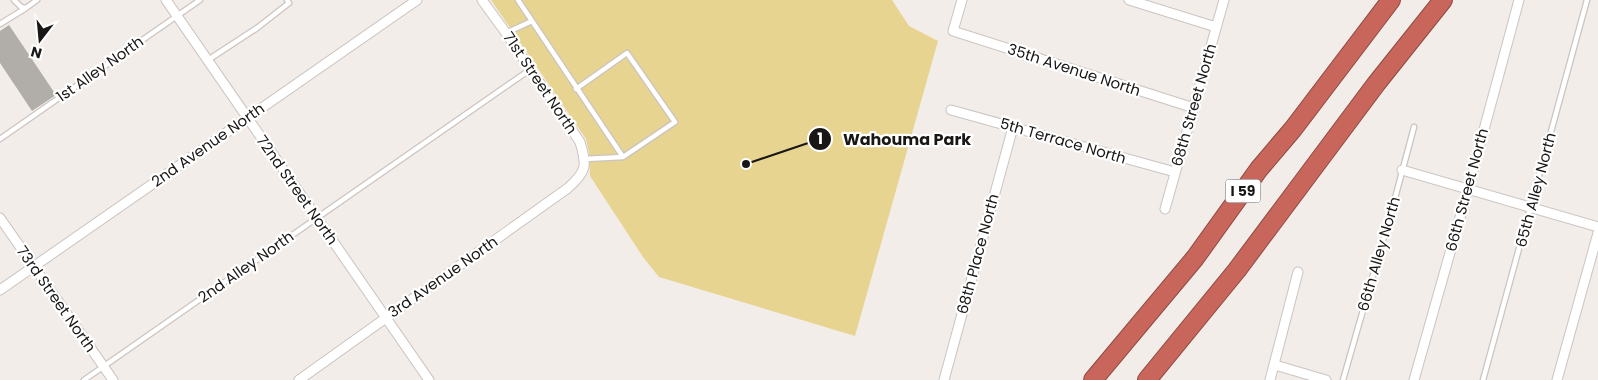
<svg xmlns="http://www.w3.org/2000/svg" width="1598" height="380" viewBox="0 0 1598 380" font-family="Poppins,sans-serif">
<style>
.green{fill:#e7d490}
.building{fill:#b1ada8}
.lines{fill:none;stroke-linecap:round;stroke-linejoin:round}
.lane-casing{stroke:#cbc4c1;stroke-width:7}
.street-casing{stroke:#cbc4c1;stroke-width:11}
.highway-casing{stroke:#8b4a43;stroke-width:20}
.lane{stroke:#fff;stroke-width:4.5}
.street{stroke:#fff;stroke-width:9}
.highway{stroke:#c8665b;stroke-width:18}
.labels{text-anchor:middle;stroke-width:4.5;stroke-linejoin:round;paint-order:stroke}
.shield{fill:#fff;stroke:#5e5d5c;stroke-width:1}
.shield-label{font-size:14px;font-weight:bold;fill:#191716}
.street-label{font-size:15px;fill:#191716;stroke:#fff}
.leader{fill:none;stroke:#191716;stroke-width:2}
.callout-dot{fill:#191716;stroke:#fff;stroke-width:2}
.mark-label{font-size:15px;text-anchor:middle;font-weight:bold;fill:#fff}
.callout-label{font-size:16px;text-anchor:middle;font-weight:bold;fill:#191716;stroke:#fff;stroke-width:4.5;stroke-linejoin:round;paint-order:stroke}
</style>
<rect width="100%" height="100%" fill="#f3ede9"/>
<path class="green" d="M491,0H892L909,26L938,41L855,336L659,277L643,257L590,176L589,152L586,139Z"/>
<path class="building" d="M9,25L56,95L32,111L0,63V31Z"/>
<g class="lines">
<defs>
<path id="lane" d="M14,0L21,7L26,8L37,0
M518,0L623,157L675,122L627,53L576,89
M0,24L26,8
M506,33L532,21
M208,60L257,28L289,3L287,0
M0,139L200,0
M585,159L623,157
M84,380L531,69
M1343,380L1394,202L1414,127
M1483,380L1587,0"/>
<path id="street" d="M166,0L429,380
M962,0L953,31L1194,108
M1129,0L1216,27
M951,110L1175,172
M1402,170L1598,227
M1165,209L1224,0
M0,218L113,380
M0,290L417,0
M1275,365L1326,380
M299,380L568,188C587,171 587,166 580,142L506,33L482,0
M944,380L1013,127
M1270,380L1298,272
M1414,380L1468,189L1519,0
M1557,380L1598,233"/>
<path id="highway" d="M1093,380L1195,258L1259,169L1293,129L1391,0
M1147,380L1237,270L1376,84L1443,0"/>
</defs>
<use href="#lane" class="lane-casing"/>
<use href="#street" class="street-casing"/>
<use href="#highway" class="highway-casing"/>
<use href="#lane" class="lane"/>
<use href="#street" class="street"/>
<use href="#highway" class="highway"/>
</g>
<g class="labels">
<rect class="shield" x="1225.5" y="179.5" width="35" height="23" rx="4"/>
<g class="shield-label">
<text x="1243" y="196">I 59</text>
</g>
<g class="street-label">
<text transform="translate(100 69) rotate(-35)" y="5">1st Alley North</text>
<text transform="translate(1074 70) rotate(18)" y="5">35th Avenue North</text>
<text transform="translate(540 83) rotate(56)" y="5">71st Street North</text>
<text transform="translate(1194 105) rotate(-74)" y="5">68th Street North</text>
<text transform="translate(1063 141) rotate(16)" y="5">5th Terrace North</text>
<text transform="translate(208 145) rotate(-35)" y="5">2nd Avenue North</text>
<text transform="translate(297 190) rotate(55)" y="5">72nd Street North</text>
<text transform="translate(1467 190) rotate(-75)" y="5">66th Street North</text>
<text transform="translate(1536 190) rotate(-75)" y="5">65th Alley North</text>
<text transform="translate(978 254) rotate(-75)" y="5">68th Place North</text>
<text transform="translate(1379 254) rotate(-74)" y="5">66th Alley North</text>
<text transform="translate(246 267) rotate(-35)" y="5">2nd Alley North</text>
<text transform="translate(443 277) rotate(-35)" y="5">3rd Avenue North</text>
<text transform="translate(56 299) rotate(55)" y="5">73rd Street North</text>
</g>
</g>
<path class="leader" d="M746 164L820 139"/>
<g class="callout-dot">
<circle cx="746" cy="164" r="5"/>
<circle cx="820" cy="139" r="12"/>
</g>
<g class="mark-label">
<text x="820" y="144">1</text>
</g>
<g class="callout-label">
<text x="907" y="145">Wahouma Park</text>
</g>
<g transform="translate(40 40) rotate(196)" stroke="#ffffff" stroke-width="4" paint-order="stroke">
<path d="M0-4L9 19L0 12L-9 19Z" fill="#191716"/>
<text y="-8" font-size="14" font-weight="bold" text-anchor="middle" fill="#191716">N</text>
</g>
</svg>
